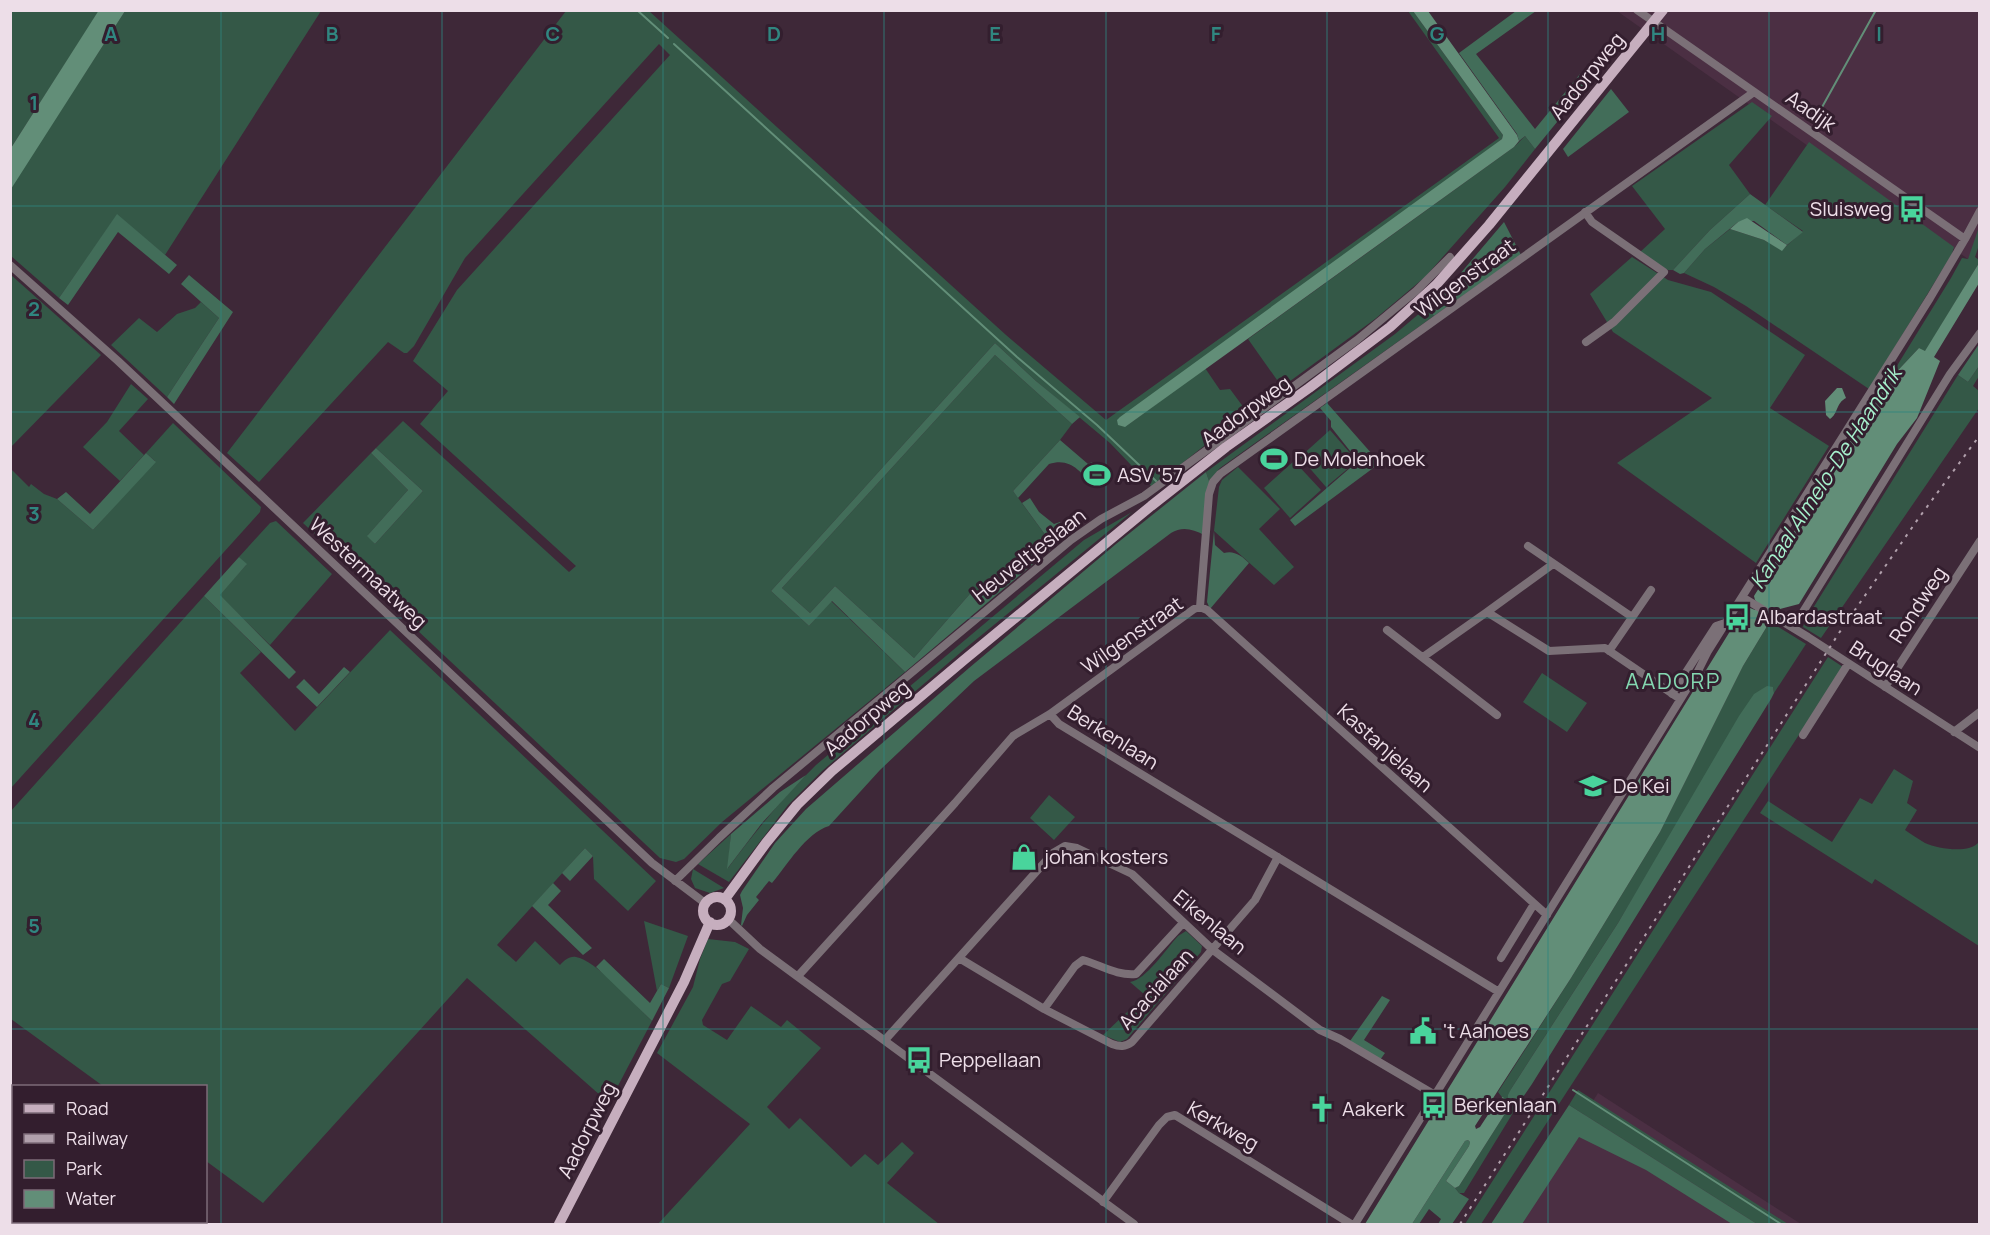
<svg xmlns="http://www.w3.org/2000/svg" width="1990" height="1235" viewBox="0 0 1990 1235" font-family="Manrope,sans-serif">
<style>
.built{fill:#4b2f43}
.green{fill:#345847}
.forest{fill:#426d59}
.water{fill:#628e78}
.lines{fill:none;stroke-linecap:round;stroke-linejoin:round}
.stream{stroke:#628e78;stroke-width:2}
.minor{stroke:#7b7077;stroke-width:8}
.major{stroke:#c6aebe;stroke-width:10}
.rail{stroke:#b1a0ac;stroke-width:2;stroke-dasharray:3 6;stroke-linecap:butt}
.grid{fill:none;stroke:#308680;stroke-width:1.5;stroke-opacity:0.55}
.labels{text-anchor:middle;stroke-width:6;stroke-linejoin:round;paint-order:stroke}
.street-label{font-size:20px;fill:#eddee8;stroke:#331e2e}
.poi-label{font-size:20px;fill:#eddee8;stroke:#331e2e;text-anchor:start}
.water-label{font-size:21px;font-style:italic;fill:#a6f0cc;stroke:#331e2e}
.quarter-label{font-size:22px;letter-spacing:1.5px;fill:#84d8b1;stroke:#331e2e}
.grid-label{font-size:20px;text-anchor:middle;font-weight:bold;fill:#308680;stroke:#331e2e;stroke-width:6;stroke-linejoin:round;paint-order:stroke}
</style>
<rect width="100%" height="100%" fill="#3e2838"/>
<path class="built" d="M1617,11H1979V236L1968,259Z
M1598,1093L1801,1224H1515Z"/>
<path class="green" d="M11,11H99L11,148Z
M125,11H321L165,255L117,215L59,298L11,256L10,189Z
M566,11H649L1006,335L1106,420L1499,138L1408,11H1413L1503,135L1502,139L1125,427L1205,368L1220,390L1230,389L1247,412L1152,487L1110,443L1036,381L995,343L771,591L809,626L831,601L905,672L722,822L684,859L676,862L660,858L303,523L371,453L408,490L368,535L375,544L423,491L376,448L403,421L569,572L576,566L420,424L448,391L413,361L457,290L670,55L659,44L465,258L414,346L407,353H404L388,342L259,482L227,453Z
M1752,102L1772,116L1729,165L1750,194L1710,230L1673,270H1668L1639,253L1665,229L1632,186Z
M1525,136L1535,149L1505,187L1425,277L1375,319L1282,387L1248,339L1514,147Z
M1809,142L1954,247L1952,254L1869,389L1746,306L1714,287L1684,273L1705,249L1730,229L1764,240L1782,250L1803,231L1765,205Z
M1979,227V245L1975,257L1979,260V263L1925,352L1919,348L1887,382L1951,278L1962,258L1968,259Z
M1632,257L1668,280L1711,292L1805,355L1770,408L1829,446L1756,563L1617,463L1712,398L1613,332L1590,294Z
M11,275L101,355L11,447Z
M201,302L219,318L167,397L111,345L139,318L157,332L177,314L195,308Z
M1427,307L1434,316L1220,468L1215,474L1210,484L1206,472L1395,334Z
M995,355L1072,424L1060,440L1013,491L1049,540L983,595L975,588L914,658L835,586L810,613L782,588Z
M1979,366V376L1973,386L1979,391V408L1821,638L1803,627L1805,621L1958,375L1968,382Z
M131,384L148,399L119,431L144,455L120,481L83,447L107,422Z
M173,423L261,507L260,512L11,788V469L29,487L31,484L44,494L57,499L93,530L155,461L146,453Z
M1330,430L1357,461L1326,487L1300,457Z
M1294,461L1321,490L1290,518L1264,488Z
M1238,467L1280,509L1259,529L1294,567L1274,585L1214,531L1219,487L1222,480Z
M1132,512L967,647L822,771L788,805L729,882L698,864L731,834L728,868C756,831 783,797 816,765L1084,540Z
M276,521L332,574L270,645L219,595L246,565L239,557L270,523Z
M204,596L261,652L240,673L295,731L390,630L656,881L628,911L594,879L593,856L585,848L497,945L516,962L535,941L560,965C565,960 569,956 576,957C596,960 636,1006 652,1021L609,1103L467,978L263,1203L206,1161V1086H103L11,1019L10,812Z
M1767,620L1806,644L1774,693L1773,687L1662,850L1618,923L1511,1089L1508,1105L1519,1103L1464,1193H1459L1455,1188L1459,1186L1508,1109V1105L1498,1092L1571,978L1660,832L1743,666L1766,628Z
M1828,657L1843,667L1481,1224H1465Z
M1542,673L1587,703L1567,732L1523,702Z
M1894,769L1913,781L1907,803L1917,810L1905,830C1911,834 1918,839 1925,843C1939,849 1969,854 1979,842V946L1875,879L1872,884L1760,813L1768,801L1832,842L1860,798L1872,804Z
M1049,795L1075,817L1054,840L1030,818Z
M693,869L724,888L710,893L695,888L691,879Z
M644,921L688,936L669,988L661,984L657,991Z
M1186,931L1202,946L1201,952L1127,1039L1120,1042L1103,1035L1145,995L1130,982C1146,980 1167,948 1178,936Z
M708,939L735,942L749,949L730,981L722,984L702,1020L703,1025L727,1040L751,1006L781,1027L787,1020L821,1048L767,1107L789,1129L800,1118L851,1167L865,1154L878,1165L902,1142L914,1153L887,1183L939,1224H658L750,1124L657,1053L693,987L700,959Z
M1578,1090L1788,1224H1757L1569,1105Z"/>
<path class="forest" d="M1516,11H1536L1476,54L1535,129L1580,74L1588,84L1535,149L1525,136L1519,141L1517,134L1459,53Z
M1611,89L1629,112L1568,157L1563,149Z
M1750,194L1803,232L1787,245L1754,221L1738,222L1705,249L1684,273L1680,274L1673,270L1710,230Z
M117,214L177,265L169,274L118,232L68,305L59,298Z
M1504,222L1521,255L1434,316L1427,307L1454,281Z
M189,275L233,312L174,404L167,397L219,318L181,284Z
M995,343L1036,381L1080,417L1072,424L995,355L782,588L810,613L835,586L914,658L975,588L984,595L1049,540L1022,503L1030,498L1039,512L1054,524L1060,522L1064,538L905,672L832,601L809,626L771,591Z
M1979,344V366L1968,382L1958,375Z
M1327,403L1380,463L1295,526L1290,520L1358,461L1331,427V421L1320,408Z
M1060,440L1088,464L1092,462L1106,480L1100,484L1092,485C1080,471 1070,457 1049,464L1018,498L1013,491Z
M376,448L423,491L375,544L367,536L408,490L371,453Z
M146,453L156,462L93,530L57,499L66,492L90,514Z
M1206,472L1210,484L1204,535C1193,529 1182,526 1171,533L974,681L880,770L829,826C806,833 787,865 772,883L769,881L756,897L759,900L747,915L742,926L741,925L743,908L740,895L742,891L775,843L806,809L969,668L1116,544Z
M1214,531L1215,545L1224,553C1234,550 1242,556 1249,563L1210,609L1207,602Z
M239,557L247,564L220,595L296,672L289,679L204,596Z
M344,667L350,672L317,707L296,687L304,679L319,694Z
M1767,686L1773,687L1774,693L1771,699L1532,1084L1519,1103L1508,1105V1095L1511,1089L1618,923L1739,716L1754,694Z
M806,775L762,823L727,869L731,834L780,792Z
M585,848L593,856L570,881L562,873Z
M553,883L561,891L548,905L592,948L583,955L532,906Z
M604,959L650,1003L661,984L669,988L652,1021L596,967Z
M1382,996L1390,1000L1364,1040L1385,1053L1380,1060L1350,1041Z
M1569,1105L1757,1224H1732L1646,1170L1579,1137L1522,1224H1491Z
M1468,1140L1470,1142L1469,1146L1446,1181L1455,1188L1459,1193L1469,1199L1452,1224H1438L1441,1219L1429,1209L1419,1224H1412L1465,1141Z"/>
<path class="water" d="M99,10L125,11L11,189V148Z
M1413,11H1428L1517,135L1519,141L1514,147L1125,427L1118,425L1117,420L1120,417L1502,139L1503,135Z
M1747,218L1787,245L1782,251L1764,240L1730,229L1738,222Z
M1979,263V283L1934,357L1940,361L1917,418L1897,444L1799,604L1772,611L1769,610L1764,618L1767,620L1766,628L1743,666L1660,832L1571,978L1475,1126L1476,1129L1480,1127L1497,1101L1503,1097L1508,1105V1109L1459,1186L1455,1188L1446,1181L1469,1146L1470,1142L1468,1140L1465,1141L1412,1224H1365L1732,628L1745,609L1750,608L1755,610L1759,604L1755,600L1754,596L1887,382L1919,348L1925,351Z
M1837,388H1842L1846,398C1836,403 1838,414 1830,419L1826,415L1825,401Z"/>
<g class="lines">
<path class="stream" d="M637,10L668,38
M674,44L1017,357L1097,425L1156,481
M1816,118L1876,10
M1573,1090L1781,1224"/>
<path class="minor" d="M1637,10L1965,239
M1585,212L1592,222L1664,272L1614,322L1586,342
M10,265L118,361L652,863L705,903
M1528,546L1632,617
M1742,597L1808,637L1980,748
M1200,607L1209,494L1213,482L1220,474L1754,92
M1200,607L1207,610L1547,915
M1487,612L1553,564
M1793,628L1950,374L1980,333
M1387,630L1497,715
M1609,651L1651,590
M1423,657L1487,612L1549,651L1605,648L1680,699
M1885,687L1980,541
M1672,694L1716,626L1728,622
M1050,714L1059,724L1499,992
M1954,732L1980,712
M1803,735L1848,664
M675,881L719,838L773,788L1071,540L1101,519L1144,496L1357,340L1416,291L1450,257
M728,919L760,949L1134,1224
M959,958L1044,1009L1112,1044C1120,1047 1125,1047 1132,1042L1255,900L1278,857
M1501,958L1534,904
M798,976L955,803L1013,736L1050,714L1194,609L1200,607
M1044,1009L1075,966L1083,960C1101,965 1117,976 1136,974L1183,923
M885,1040L1053,853L1065,846L1077,848L1132,874L1213,950L1320,1030L1340,1039L1435,1095
M1103,1202L1159,1125L1167,1117L1175,1115L1351,1224
M1355,1224L1698,671L1708,651L1930,298L1965,239L1980,211"/>
<path class="major" d="M703 911a14 14 0 1 1 28 0a14 14 0 1 1-28 0Z
M725,899L766,843L797,805L832,771L964,660L1151,506L1226,447L1309,388L1390,327L1436,285L1489,225L1663,10
M559,1224L684,982L710,922"/>
<path class="rail" d="M1460,1224L1839,633L1918,519L1980,435"/>
</g>
<path class="grid" d="M221,10V1224M442,10V1224M663,10V1224M884,10V1224M1106,10V1224M1327,10V1224M1548,10V1224M1769,10V1224M10,206H1980M10,412H1980M10,618H1980M10,823H1980M10,1029H1980"/>
<defs>
<symbol id="bus-bare" viewBox="-9 -9 18 18"><path d="M-5-6H5V4H4V6H2V4H-2V6H-4V4H-5ZM-3.5-4V0h7V-4ZM-3.5 1.2v1.5H-2V1.2ZM2 1.2v1.5H3.5V1.2Z" fill="#49d49c" stroke="#331e2e" stroke-width="2.5" paint-order="stroke"/></symbol>
<symbol id="stadium-bare" viewBox="-9 -9 18 18"><path d="M0-5a6.5 5 0 1 0 0 10a6.5 5 0 1 0 0-10ZM-3.5-1.8h7v3.6h-7Z" fill="#49d49c" stroke="#331e2e" stroke-width="2.5" paint-order="stroke"/></symbol>
<symbol id="school-bare" viewBox="-9 -9 18 18"><path d="M0-5L7-2L0 1L-7-2ZM-4 1L0 2.5L4 1V4Q0 6-4 4Z" fill="#49d49c" stroke="#331e2e" stroke-width="2.5" paint-order="stroke"/></symbol>
<symbol id="shop-bare" viewBox="-9 -9 18 18"><path d="M-5-2.5h2.3a2.7 3.5 0 0 1 5.4 0H5L5.5 6h-11ZM-1.5-2.5h3a1.5 2.3 0 0 0-3 0Z" fill="#49d49c" stroke="#331e2e" stroke-width="2.5" paint-order="stroke"/></symbol>
<symbol id="civic-bare" viewBox="-9 -9 18 18"><path d="M-.6-6.5H3V-4.5H.6V-3L4-1V1h2V6H-6V1h2V-1L-.6-3ZM-1.2 2.5V6h2.4V2.5Z" fill="#49d49c" stroke="#331e2e" stroke-width="2.5" paint-order="stroke"/></symbol>
<symbol id="church-bare" viewBox="-9 -9 18 18"><path d="M-1.2-6h2.4v3.5h3.3v2.4h-3.3V6h-2.4V-.1h-3.3v-2.4h3.3Z" fill="#49d49c" stroke="#331e2e" stroke-width="2.5" paint-order="stroke"/></symbol>
</defs>
<g fill-rule="evenodd">
<use href="#bus-bare" x="1893" y="190" width="38" height="38"/>
<use href="#stadium-bare" x="1255" y="440" width="38" height="38"/>
<use href="#stadium-bare" x="1078" y="456" width="38" height="38"/>
<use href="#bus-bare" x="1718" y="598" width="38" height="38"/>
<use href="#school-bare" x="1574" y="767" width="38" height="38"/>
<use href="#shop-bare" x="1005" y="838" width="38" height="38"/>
<use href="#civic-bare" x="1404" y="1012" width="38" height="38"/>
<use href="#bus-bare" x="900" y="1041" width="38" height="38"/>
<use href="#bus-bare" x="1415" y="1086" width="38" height="38"/>
<use href="#church-bare" x="1303" y="1090" width="38" height="38"/>
</g>
<g class="labels">
<g class="street-label">
<text transform="translate(1587 76) rotate(-51)" y="7">Aadorpweg</text>
<text transform="translate(1811 111) rotate(35)" y="7">Aadijk</text>
<text transform="translate(1465 278) rotate(-36)" y="7">Wilgenstraat</text>
<text transform="translate(1246 411) rotate(-36)" y="7">Aadorpweg</text>
<text transform="translate(1029 555) rotate(-38)" y="7">Heuveltjeslaan</text>
<text transform="translate(368 573) rotate(43)" y="7">Westermaatweg</text>
<text transform="translate(1918 605) rotate(-57)" y="7">Rondweg</text>
<text transform="translate(1132 635) rotate(-35)" y="7">Wilgenstraat</text>
<text transform="translate(1886 668) rotate(33)" y="7">Bruglaan</text>
<text transform="translate(867 718) rotate(-40)" y="7">Aadorpweg</text>
<text transform="translate(1113 737) rotate(32)" y="7">Berkenlaan</text>
<text transform="translate(1385 748) rotate(42)" y="7">Kastanjelaan</text>
<text transform="translate(1210 922) rotate(40)" y="7">Eikenlaan</text>
<text transform="translate(1156 989) rotate(-48)" y="7">Acacialaan</text>
<text transform="translate(1223 1126) rotate(30)" y="7">Kerkweg</text>
<text transform="translate(587 1130) rotate(-63)" y="7">Aadorpweg</text>
</g>
<g class="poi-label">
<text x="1892" y="216" text-anchor="end">Sluisweg</text>
<text x="1294" y="466">De Molenhoek</text>
<text x="1117" y="482">ASV '57</text>
<text x="1757" y="624">Albardastraat</text>
<text x="1613" y="793">De Kei</text>
<text x="1044" y="864">johan kosters</text>
<text x="1443" y="1038">'t Aahoes</text>
<text x="939" y="1067">Peppellaan</text>
<text x="1454" y="1112">Berkenlaan</text>
<text x="1342" y="1116">Aakerk</text>
</g>
<g class="water-label">
<text transform="translate(1826 478) rotate(-57)" y="7">Kanaal Almelo-De Haandrik</text>
</g>
<g class="quarter-label">
<text x="1673" y="689">AADORP</text>
</g>
</g>
<g class="grid-label">
<text x="111" y="41">A</text>
<text x="332" y="41">B</text>
<text x="553" y="41">C</text>
<text x="774" y="41">D</text>
<text x="995" y="41">E</text>
<text x="1216" y="41">F</text>
<text x="1437" y="41">G</text>
<text x="1658" y="41">H</text>
<text x="1879" y="41">I</text>
<text x="34" y="110">1</text>
<text x="34" y="316">2</text>
<text x="34" y="521">3</text>
<text x="34" y="727">4</text>
<text x="34" y="933">5</text>
</g>
<rect width="1990" height="1235" fill="none" stroke="#eddee8" stroke-width="24"/>
<rect x="12" y="1085" width="195" height="138" fill="#331e2e" stroke="#7d6b78" stroke-width="1.5"/>
<rect x="24" y="1104" width="30" height="9" fill="#c6aebe" stroke="#7d6b78" stroke-width="1.5"/>
<text x="66" y="1115" font-size="18" fill="#eddee8">Road</text>
<rect x="24" y="1134" width="30" height="9" fill="#b1a0ac" stroke="#7d6b78" stroke-width="1.5"/>
<text x="66" y="1145" font-size="18" fill="#eddee8">Railway</text>
<rect x="24" y="1160" width="30" height="18" fill="#345847" stroke="#7d6b78" stroke-width="1.5"/>
<text x="66" y="1175" font-size="18" fill="#eddee8">Park</text>
<rect x="24" y="1190" width="30" height="18" fill="#628e78" stroke="#7d6b78" stroke-width="1.5"/>
<text x="66" y="1205" font-size="18" fill="#eddee8">Water</text>
</svg>
